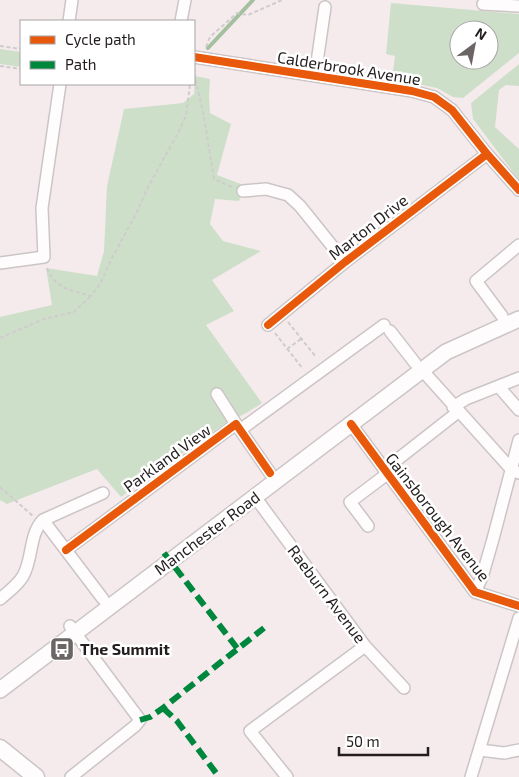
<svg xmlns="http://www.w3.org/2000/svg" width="519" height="777" viewBox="0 0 519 777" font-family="'Exo 2',sans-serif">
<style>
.green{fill:#cedfc9;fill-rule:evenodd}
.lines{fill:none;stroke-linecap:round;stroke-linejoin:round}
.stream{stroke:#a4c09f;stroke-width:4}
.minor-casing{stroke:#ccc5c6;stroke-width:14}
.major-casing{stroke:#ccc5c6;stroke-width:18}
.highway-casing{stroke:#ccc5c6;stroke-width:19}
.path{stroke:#cecccc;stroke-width:2;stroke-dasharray:4 2.5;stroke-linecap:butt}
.minor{stroke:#fefcfc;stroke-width:11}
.major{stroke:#fefcfc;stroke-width:15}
.highway{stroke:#fefcfc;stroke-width:16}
.quiet{stroke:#00873e;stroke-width:6;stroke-dasharray:12 6;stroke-linecap:butt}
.cycleway-casing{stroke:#fff;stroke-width:11}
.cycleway{stroke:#e8590c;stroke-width:8}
.labels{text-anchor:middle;stroke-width:5;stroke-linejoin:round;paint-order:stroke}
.street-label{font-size:16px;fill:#231d1e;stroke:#fff}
.poi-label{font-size:16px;font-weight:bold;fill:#231d1e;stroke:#fff;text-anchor:start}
</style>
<rect width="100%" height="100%" fill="#f5ebed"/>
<path class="green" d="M391,3L519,14V53L463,98L453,97L437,88L392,79L395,56L386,54ZM459,30H489V60H459Z
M0,49L21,52V67L0,64Z
M519,64V86L506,85L499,90L495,127L519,149V180L473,119L471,103Z
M195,76L210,79L209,96L210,113L231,124L217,175L241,184L243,191L239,201L215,199L210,224L223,241L261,251L212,280L234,311L206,325L262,403L248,412L224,424L121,497L97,469L7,504L0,500V317L52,305L46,268L97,276L104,251L107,186L124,109L183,103L194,94Z"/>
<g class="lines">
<path class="stream" d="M208,48L253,0"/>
<defs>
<path id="minor" d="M483,4L519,6
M69,21L72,0
M181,21L185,0
M194,57L412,91L434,97L452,110L487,154L519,190
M315,76L325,7
M243,191L266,189L288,195L300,206L345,262
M0,263L44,257L42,208L60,84
M502,316L476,281L519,245
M268,325L345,262L487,154
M390,331L415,363
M422,370L512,470L519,473
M499,387L519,410
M217,394L236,424
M453,407L466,399L519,378
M351,424L475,592L519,606
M240,430L384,325
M384,470L458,412
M103,493L43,520L103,599
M255,497L365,646L404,688
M368,526L350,502L387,474
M66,550L236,424L270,473
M475,592L482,577L493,539L519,440
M0,599C8,592 18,585 23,576C33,559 29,534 43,520
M70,626L140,720L135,726L71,777
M480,750L504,753L519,750
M287,777L250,731L365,646
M471,777L519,618"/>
<path id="major" d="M0,690L446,352L519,319"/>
<path id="highway" d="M0,748L36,777"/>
</defs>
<use href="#minor" class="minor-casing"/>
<use href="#major" class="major-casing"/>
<use href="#highway" class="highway-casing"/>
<path class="path" d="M0,46L21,49
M206,47L210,37L237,13L248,15L282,0
M0,66L21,69
M194,73L204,117L214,179L232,187
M47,268C54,288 73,291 91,296L100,284L112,258L137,212L148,187L179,131L186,116L190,84
M288,322L316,357
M275,333L303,369
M0,338L44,319L74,312L91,296
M287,349L301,339
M0,487L33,516"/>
<use href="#minor" class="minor"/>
<use href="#major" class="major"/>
<use href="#highway" class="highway"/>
<path class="quiet" d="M164,553L237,648
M163,708L177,721L219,777
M140,720L150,717L163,708L264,628"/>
<defs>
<path id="cycleway" d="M194,57L412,91L434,97L452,110L487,154L519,190
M268,325L345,262L487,154
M351,424L475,592L519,606
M66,550L236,424L270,473"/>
</defs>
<use href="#cycleway" class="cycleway-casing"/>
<use href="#cycleway" class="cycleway"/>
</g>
<defs>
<symbol id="bus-square" viewBox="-11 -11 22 22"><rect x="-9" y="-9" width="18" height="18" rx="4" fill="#6c6566" stroke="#fff"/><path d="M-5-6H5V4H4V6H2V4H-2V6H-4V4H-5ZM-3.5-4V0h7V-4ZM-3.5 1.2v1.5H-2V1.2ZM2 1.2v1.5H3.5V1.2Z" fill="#fff"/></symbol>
</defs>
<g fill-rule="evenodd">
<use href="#bus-square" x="48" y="635" width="28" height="28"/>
</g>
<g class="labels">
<g class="street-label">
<text transform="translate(349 68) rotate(9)" y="6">Calderbrook Avenue</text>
<text transform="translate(368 227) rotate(-38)" y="6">Marton Drive</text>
<text transform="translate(167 458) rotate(-36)" y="6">Parkland View</text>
<text transform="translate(438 517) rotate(52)" y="6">Gainsborough Avenue</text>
<text transform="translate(207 533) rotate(-37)" y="6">Manchester Road</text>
<text transform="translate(327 594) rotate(53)" y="6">Raeburn Avenue</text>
</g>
<g class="poi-label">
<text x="80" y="655">The Summit</text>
</g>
</g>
<rect x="20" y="20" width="175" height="65" fill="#ffffff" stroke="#a7a5a5"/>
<rect x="30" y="36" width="25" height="8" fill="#e8590c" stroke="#a7a5a5"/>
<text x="65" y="45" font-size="15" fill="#231d1e">Cycle path</text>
<rect x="30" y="61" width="25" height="8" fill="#00873e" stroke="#a7a5a5"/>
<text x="65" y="70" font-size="15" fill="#231d1e">Path</text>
<g transform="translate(474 45) rotate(32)"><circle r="24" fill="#ffffff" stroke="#a7a5a5"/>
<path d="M0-4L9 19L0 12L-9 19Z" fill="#6c6566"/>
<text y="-8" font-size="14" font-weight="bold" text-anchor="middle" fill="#231d1e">N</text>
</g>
<path d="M339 747v8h89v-8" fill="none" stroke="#231d1e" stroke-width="2.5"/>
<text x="346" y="747" font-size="15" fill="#231d1e" stroke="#ffffff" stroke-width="4" paint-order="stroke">50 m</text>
</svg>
